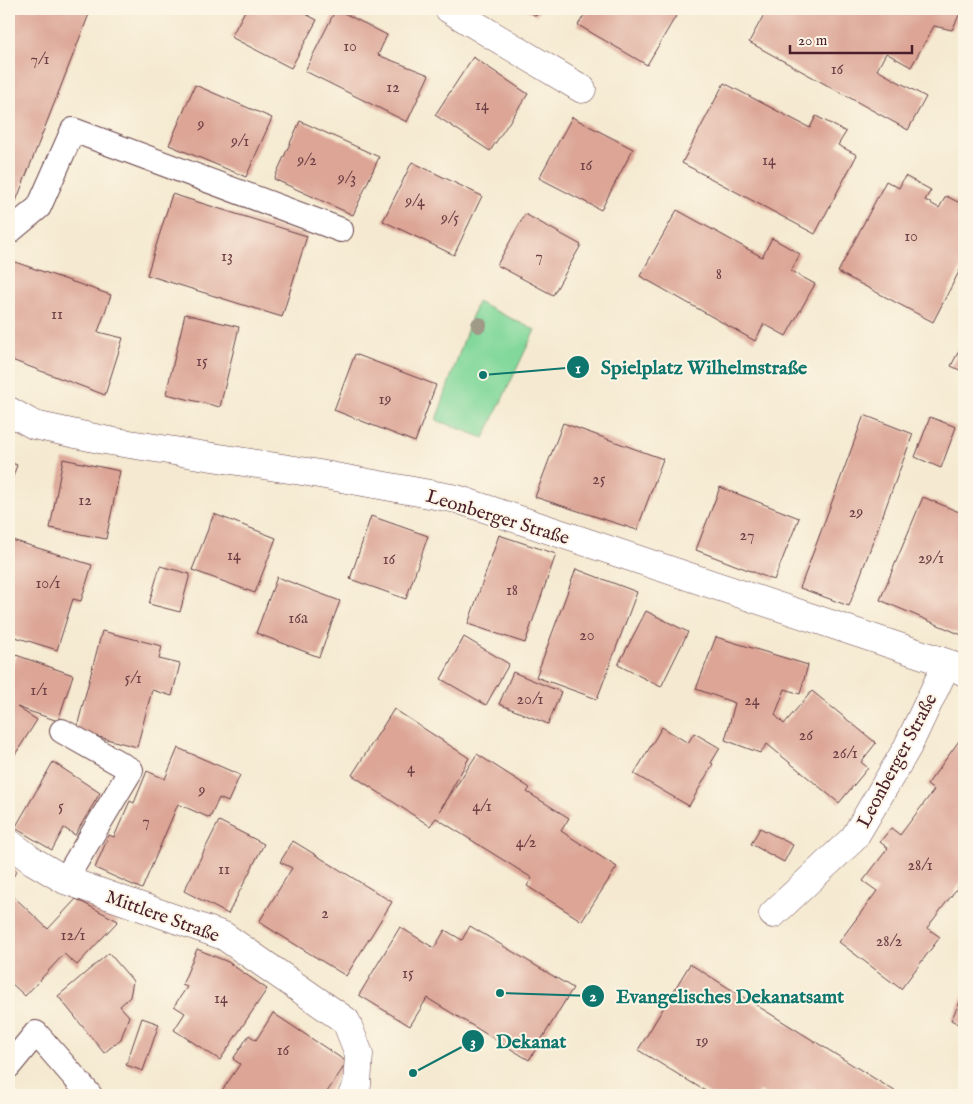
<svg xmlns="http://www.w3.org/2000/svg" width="973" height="1104" viewBox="0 0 973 1104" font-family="'IM FELL English',serif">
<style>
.green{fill:#82d89b;stroke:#667c63}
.building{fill:#dca596}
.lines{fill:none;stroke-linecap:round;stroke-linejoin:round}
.lane-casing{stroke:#643d44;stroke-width:26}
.street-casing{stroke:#643d44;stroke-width:29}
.lane{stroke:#fff;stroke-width:24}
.street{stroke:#fff;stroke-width:28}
.tree{fill:#a09988}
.labels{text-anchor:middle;stroke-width:4;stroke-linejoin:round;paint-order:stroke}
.number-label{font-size:16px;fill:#6e4046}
.street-label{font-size:19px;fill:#4a1f2b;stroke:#fcf5e5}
.leader{fill:none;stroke:#0f766e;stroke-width:2}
.callout-dot{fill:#0f766e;stroke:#fcf5e5;stroke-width:2}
.mark-label{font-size:15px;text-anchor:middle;font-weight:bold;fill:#fff}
.callout-label{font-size:20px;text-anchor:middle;font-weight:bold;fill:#0f766e;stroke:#fcf5e5;stroke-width:4;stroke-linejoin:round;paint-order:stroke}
</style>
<rect width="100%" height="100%" fill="#fcf5e5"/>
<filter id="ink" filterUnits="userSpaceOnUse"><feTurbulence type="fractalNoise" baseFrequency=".02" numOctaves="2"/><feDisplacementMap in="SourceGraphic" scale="10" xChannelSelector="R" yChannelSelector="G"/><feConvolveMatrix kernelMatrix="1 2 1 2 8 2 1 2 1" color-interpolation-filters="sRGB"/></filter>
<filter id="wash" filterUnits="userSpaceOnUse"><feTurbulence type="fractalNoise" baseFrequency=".0096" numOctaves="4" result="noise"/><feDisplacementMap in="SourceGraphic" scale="20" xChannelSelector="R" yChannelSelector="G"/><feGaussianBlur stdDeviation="1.12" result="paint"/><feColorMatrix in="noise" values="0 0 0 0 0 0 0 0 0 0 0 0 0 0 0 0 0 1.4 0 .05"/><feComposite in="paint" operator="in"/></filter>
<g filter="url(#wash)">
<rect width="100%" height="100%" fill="#f5ead1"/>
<path class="green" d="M477,302L535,330L484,438L436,420Z"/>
<g id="blocks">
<path class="building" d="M9,9H91L13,209L9,207Z
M246,9H296L317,20L291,68L231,37Z
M336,9L387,35L378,55L429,75L407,122L305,71Z
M525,9H541L536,16Z
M588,9H680L647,65L578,25Z
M767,9H962L952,30L934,26L911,67L886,53L877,70L926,97L908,130L749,42Z
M473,57L528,94L490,151L435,115Z
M724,83L810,128L816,116L846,132L838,145L857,155L815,234L682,163Z
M195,85L272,118L246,177L169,145Z
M572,117L633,149L601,210L539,178Z
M300,121L379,157L353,215L274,179Z
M412,162L482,196L454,255L383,221Z
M905,176L931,190L925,200L939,208L946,196L964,205V262L933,322L838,272L886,181L899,188Z
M172,194L307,236L282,317L147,275Z
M677,210L762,257L772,238L800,254L791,271L815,284L786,336L764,324L755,341L640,276Z
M525,214L581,245L553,295L497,265Z
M9,260L111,295L98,332L123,338L105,395L9,359Z
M185,314L239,327L220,407L166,394Z
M964,341V372L951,366Z
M355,354L436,385L415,442L334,410Z
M864,415L913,434L849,606L800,588Z
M930,417L956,427L941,468L915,457Z
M563,423L663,459L637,530L535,497Z
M63,459L120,471L106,539L50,528Z
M9,462L17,465L9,488Z
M720,487L799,518L774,580L696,550Z
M923,497L964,514V636L880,600Z
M214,514L276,538L255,593L192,570Z
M371,516L428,536L406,599L350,579Z
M499,535L556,554L525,643L468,624Z
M9,539L92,565L81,601L73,599L57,650L9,635Z
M160,566L190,574L180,612L149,604Z
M576,569L637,592L597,699L536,677Z
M277,577L340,601L319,657L256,633Z
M646,611L688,632L661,687L618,665Z
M102,631L162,646L159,659L180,664L172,696L152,690L137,747L76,731Z
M464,637L509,664L486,705L441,679Z
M716,637L808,665L800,694L785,689L775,715L784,724L812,691L876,743L861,762L868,768L839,803L767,744L760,753L725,740L735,703L696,689Z
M16,655L73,675L58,721L17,707L37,720L9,764V676Z
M513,672L561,692L548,724L499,704Z
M394,709L469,758L439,812L477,754L530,788L527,792L569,818L561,831L617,867L582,921L527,886L532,878L436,818L430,826L352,775Z
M662,727L688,743L694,733L720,748L711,763L713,764L689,806L634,774Z
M964,734V879L927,928L940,937L901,989L839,942L877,891L863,881L888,848L880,842L891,828L900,835L934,790L927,785Z
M178,748L240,775L228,802L219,798L210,818L178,804L142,889L95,868L109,835L114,837L130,801L134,803L147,771L165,779Z
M53,762L100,793L75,835L64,828L52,850L15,828Z
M219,821L264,844L228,914L184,891Z
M760,828L793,845L784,862L751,844Z
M293,841L392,902L346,976L259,922L292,868L280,862Z
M9,864L17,871L9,882Z
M13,896L48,929L76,899L118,921L77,965L64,954L25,996L9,981V900Z
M470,926L573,988L529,1060L427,998L410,1026L359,995L400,927L434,948L445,930L462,940Z
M197,949L228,962L267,989L220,1060L174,1030L185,1013L174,1006L187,987L182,985Z
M109,953L133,981L130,997L120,1006L129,1016L121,1039L104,1053L58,996Z
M690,964L893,1090L901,1095H766L760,1091L757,1095H712L638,1050Z
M964,994V1027L951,1020Z
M273,1013L347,1062L325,1095H219L240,1064L233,1059L249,1035L256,1040Z
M142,1018L159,1024L143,1071L126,1065Z"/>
</g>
</g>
<g filter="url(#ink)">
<use href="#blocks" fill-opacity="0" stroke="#643d44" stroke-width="1"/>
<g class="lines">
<defs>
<path id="lane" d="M9,232L39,207L73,130L341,230
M62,731L131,770L65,880
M9,1066L36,1033L90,1095"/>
<path id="street" d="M449,9L582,89
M9,411L34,425L104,440L308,472L457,499L947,663L964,672
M9,843L33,861L65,880L224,936L346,1021L359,1054L357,1085L352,1095
M773,914L854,838L907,748L947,663"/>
</defs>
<use href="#lane" class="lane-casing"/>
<use href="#street" class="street-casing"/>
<use href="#lane" class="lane"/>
<use href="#street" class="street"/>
</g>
<circle class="tree" cx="479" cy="325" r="8"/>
</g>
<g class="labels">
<g class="number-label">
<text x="350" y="51">10</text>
<text x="40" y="64">7/1</text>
<text x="837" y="74">16</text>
<text x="393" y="92">12</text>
<text x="482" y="110">14</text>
<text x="201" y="129">9</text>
<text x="240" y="146">9/1</text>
<text x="307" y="165">9/2</text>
<text x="769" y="165">14</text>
<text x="586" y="170">16</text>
<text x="347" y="183">9/3</text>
<text x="415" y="206">9/4</text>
<text x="450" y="223">9/5</text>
<text x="911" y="241">10</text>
<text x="227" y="261">13</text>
<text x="539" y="261">7</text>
<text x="719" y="279">8</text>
<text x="57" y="319">11</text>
<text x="202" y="366">15</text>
<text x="385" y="404">19</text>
<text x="599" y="484">25</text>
<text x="85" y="505">12</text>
<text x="856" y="517">29</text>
<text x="747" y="540">27</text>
<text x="234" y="560">14</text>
<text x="931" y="563">29/1</text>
<text x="389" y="564">16</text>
<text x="48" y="588">10/1</text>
<text x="512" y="595">18</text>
<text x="298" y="623">16a</text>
<text x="587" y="640">20</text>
<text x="133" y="683">5/1</text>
<text x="39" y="695">1/1</text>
<text x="530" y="704">20/1</text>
<text x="752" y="705">24</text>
<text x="806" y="740">26</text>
<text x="845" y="758">26/1</text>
<text x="411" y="773">4</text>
<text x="202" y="795">9</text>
<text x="61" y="811">5</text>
<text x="482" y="811">4/1</text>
<text x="146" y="826">7</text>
<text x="526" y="847">4/2</text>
<text x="920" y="870">28/1</text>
<text x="224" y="874">11</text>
<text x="325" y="918">2</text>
<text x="73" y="940">12/1</text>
<text x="889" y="946">28/2</text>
<text x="408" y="978">15</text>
<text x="221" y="1003">14</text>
<text x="702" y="1046">19</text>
<text x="283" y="1055">16</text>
</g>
<g class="street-label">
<text transform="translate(498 516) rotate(17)" y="7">Leonberger Straße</text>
<text transform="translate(896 760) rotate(-62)" y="7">Leonberger Straße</text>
<text transform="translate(163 915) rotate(20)" y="7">Mittlere Straße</text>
</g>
</g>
<path class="leader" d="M483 375L578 367M500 993L593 996M413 1073L473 1041"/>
<g class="callout-dot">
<circle cx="483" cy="375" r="5"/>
<circle cx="500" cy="993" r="5"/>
<circle cx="413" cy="1073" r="5"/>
<circle cx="578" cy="367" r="12"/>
<circle cx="593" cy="996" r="12"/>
<circle cx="473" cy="1041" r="12"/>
</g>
<g class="mark-label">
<text x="578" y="373">1</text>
<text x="593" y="1001">2</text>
<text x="473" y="1047">3</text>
</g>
<g class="callout-label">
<text x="704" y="374">Spielplatz Wilhelmstraße</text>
<text x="730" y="1003">Evangelisches Dekanatsamt</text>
<text x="531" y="1048">Dekanat</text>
</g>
<rect width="973" height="1104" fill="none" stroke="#fcf5e5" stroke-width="30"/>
<path d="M790 45v8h122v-8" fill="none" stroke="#4a1f2b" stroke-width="2.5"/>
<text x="798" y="45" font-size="15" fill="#4a1f2b" stroke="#fcf5e5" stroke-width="4" paint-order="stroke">20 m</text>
</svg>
